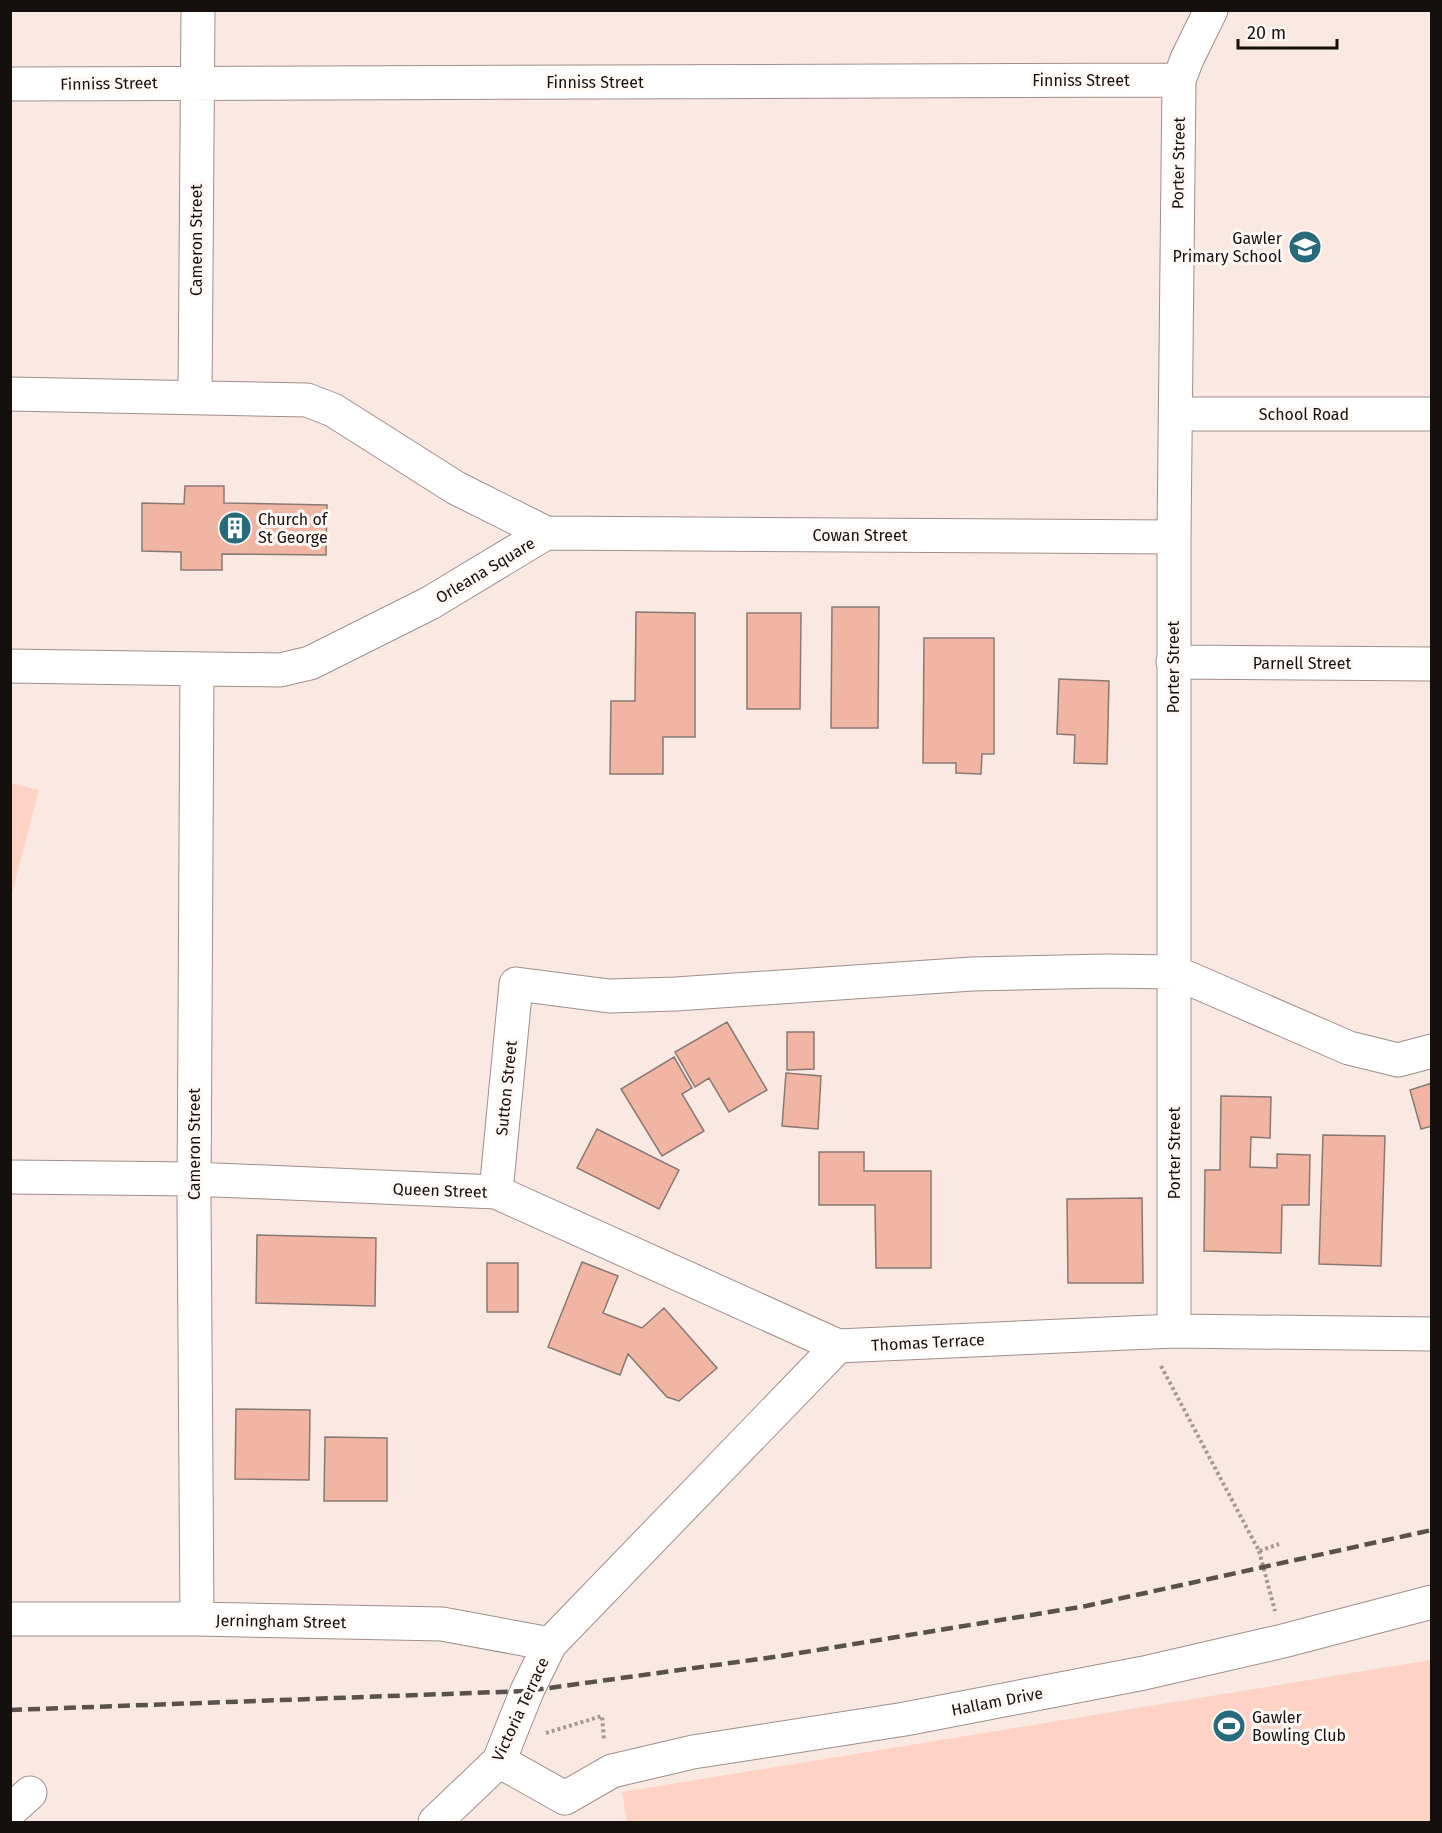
<svg xmlns="http://www.w3.org/2000/svg" width="1442" height="1833" viewBox="0 0 1442 1833" font-family="'Fira Sans',sans-serif">
<style>
.green{fill:#fed3c6}
.building{fill:#f1b5a3;stroke:#897974;stroke-width:1.5}
.lines{fill:none;stroke-linecap:round;stroke-linejoin:round}
.minor-casing{stroke:#9f8f8a;stroke-width:35}
.path{stroke:#a69994;stroke-width:4;stroke-dasharray:3 3;stroke-linecap:butt}
.minor{stroke:#fff;stroke-width:33}
.rail{stroke:#5a514e;stroke-width:4.5;stroke-dasharray:12 6;stroke-linecap:butt}
.labels{text-anchor:middle;stroke-width:6;stroke-linejoin:round;paint-order:stroke}
.street-label{font-size:16px;fill:#150f0d;stroke:#fff8f5}
.poi-label{font-size:16px;fill:#150f0d;stroke:#fff8f5;text-anchor:start}
</style>
<rect width="100%" height="100%" fill="#fae8e2"/>
<path class="green" d="M11,783L39,790L11,897L10,783Z
M1431,1660V1822H627L622,1792Z"/>
<path class="building" d="M185,486H224V503L327,505L326,555L222,554V570H181V552L142,551V503L184,504Z
M832,607H879L878,728H831Z
M636,612L695,613V737H663V774H610L611,701H635Z
M747,613H801L800,709H747Z
M924,638H994V754H982L981,774L956,773V763H923Z
M1059,679L1109,681L1107,764L1074,763L1075,735L1057,734Z
M727,1022L767,1090L729,1112L709,1078L695,1087L675,1052Z
M787,1032H814V1069L787,1070Z
M674,1057L692,1088L682,1094L704,1131L662,1156L621,1089Z
M786,1073L821,1076L818,1129L782,1126Z
M1432,1083V1126L1421,1129L1410,1090Z
M1221,1096L1271,1097L1270,1138L1251,1137L1250,1167L1277,1168V1154L1310,1155L1309,1205H1282L1281,1253L1204,1251L1205,1170H1220Z
M597,1129L679,1170L659,1209L577,1168Z
M1323,1135L1385,1136L1381,1266L1319,1264Z
M819,1152H864V1171H931V1268H876L875,1205H819Z
M1142,1198L1143,1283H1068L1067,1199Z
M257,1235L376,1238L375,1306L256,1303Z
M582,1262L618,1276L603,1313L642,1328L664,1308L717,1368L679,1401L667,1397L628,1354L620,1375L548,1347Z
M487,1263H518V1312H487Z
M236,1409L310,1410L309,1480L235,1479Z
M325,1437L387,1438V1501H324Z"/>
<g class="lines">
<defs>
<path id="minor" d="M10,84L1179,80
M10,394L307,400L333,410L456,488L546,533L430,603L310,663L280,670L10,666
M195,397L198,10
M1176,414H1432
M546,533L1174,537
M1173,662L1432,664
M10,1177L194,1179L496,1192L838,1346
M496,1192L516,984L609,996L676,994L972,974L1106,971L1174,972L1349,1048L1398,1060L1432,1051
M1174,1331V537L1179,80L1187,59L1211,10
M10,1619H197L442,1624L550,1644
M197,1619L194,1199L197,669
M499,1761L565,1798
M565,1798L612,1771L693,1752L905,1719L1144,1673L1283,1641L1432,1602
M10,1811L30,1793
M435,1822L499,1761L527,1691L550,1644L838,1346L1174,1331L1432,1334"/>
</defs>
<use href="#minor" class="minor-casing"/>
<path class="path" d="M1161,1366L1259,1551L1279,1544
M1259,1551L1275,1611
M546,1733L602,1716L604,1740"/>
<use href="#minor" class="minor"/>
<path class="rail" d="M10,1710L527,1691L781,1656L1086,1606L1432,1530"/>
</g>
<defs>
<symbol id="school-disc" viewBox="-11 -11 22 22"><circle r="9.5" fill="#276b7b" stroke="#fff8f5"/><path d="M0-5L7-2L0 1L-7-2ZM-4 1L0 2.5L4 1V4Q0 6-4 4Z" fill="#fff"/></symbol>
<symbol id="building-disc" viewBox="-11 -11 22 22"><circle r="9.5" fill="#276b7b" stroke="#fff8f5"/><path d="M-4-6H4V6H1V3H-1V6H-4ZM-2.5-4.3h1.7v1.8h-1.7ZM.8-4.3h1.7v1.8H.8ZM-2.5-1h1.7V.8h-1.7ZM.8-1h1.7V.8H.8Z" fill="#fff"/></symbol>
<symbol id="stadium-disc" viewBox="-11 -11 22 22"><circle r="9.5" fill="#276b7b" stroke="#fff8f5"/><path d="M0-5a6.5 5 0 1 0 0 10a6.5 5 0 1 0 0-10ZM-3.5-1.8h7v3.6h-7Z" fill="#fff"/></symbol>
</defs>
<g fill-rule="evenodd">
<use href="#school-disc" x="1286" y="228" width="38" height="38"/>
<use href="#building-disc" x="216" y="509" width="38" height="38"/>
<use href="#stadium-disc" x="1210" y="1707" width="38" height="38"/>
</g>
<g class="labels">
<g class="street-label">
<text x="1081" y="86">Finniss Street</text>
<text x="595" y="88">Finniss Street</text>
<text transform="translate(109 83) rotate(-1)" y="6">Finniss Street</text>
<text transform="translate(1178 163) rotate(-89)" y="6">Porter Street</text>
<text transform="translate(196 240) rotate(-90)" y="6">Cameron Street</text>
<text x="1304" y="420">School Road</text>
<text x="860" y="541">Cowan Street</text>
<text transform="translate(485 570) rotate(-31)" y="6">Orleana Square</text>
<text x="1302" y="669">Parnell Street</text>
<text transform="translate(1173 667) rotate(-90)" y="6">Porter Street</text>
<text transform="translate(506 1088) rotate(-84)" y="6">Sutton Street</text>
<text transform="translate(194 1144) rotate(-90)" y="6">Cameron Street</text>
<text transform="translate(1174 1153) rotate(-90)" y="6">Porter Street</text>
<text transform="translate(440 1190) rotate(2)" y="6">Queen Street</text>
<text transform="translate(928 1342) rotate(-3)" y="6">Thomas Terrace</text>
<text transform="translate(281 1621) rotate(1)" y="6">Jerningham Street</text>
<text transform="translate(997 1701) rotate(-11)" y="6">Hallam Drive</text>
<text transform="translate(520 1709) rotate(-65)" y="6">Victoria Terrace</text>
</g>
<g class="poi-label">
<text x="1282" y="244" text-anchor="end">Gawler<tspan x="1282" dy="18">Primary School</tspan></text>
<text x="258" y="525">Church of<tspan x="258" dy="18">St George</tspan></text>
<text x="1252" y="1723">Gawler<tspan x="1252" dy="18">Bowling Club</tspan></text>
</g>
</g>
<rect width="1442" height="1833" fill="none" stroke="#150f0d" stroke-width="24"/>
<path d="M1238 39v9h99v-9" fill="none" stroke="#150f0d" stroke-width="3"/>
<text x="1247" y="39" font-size="18" fill="#150f0d" stroke="#fff8f5" stroke-width="4.5" paint-order="stroke">20 m</text>
</svg>
